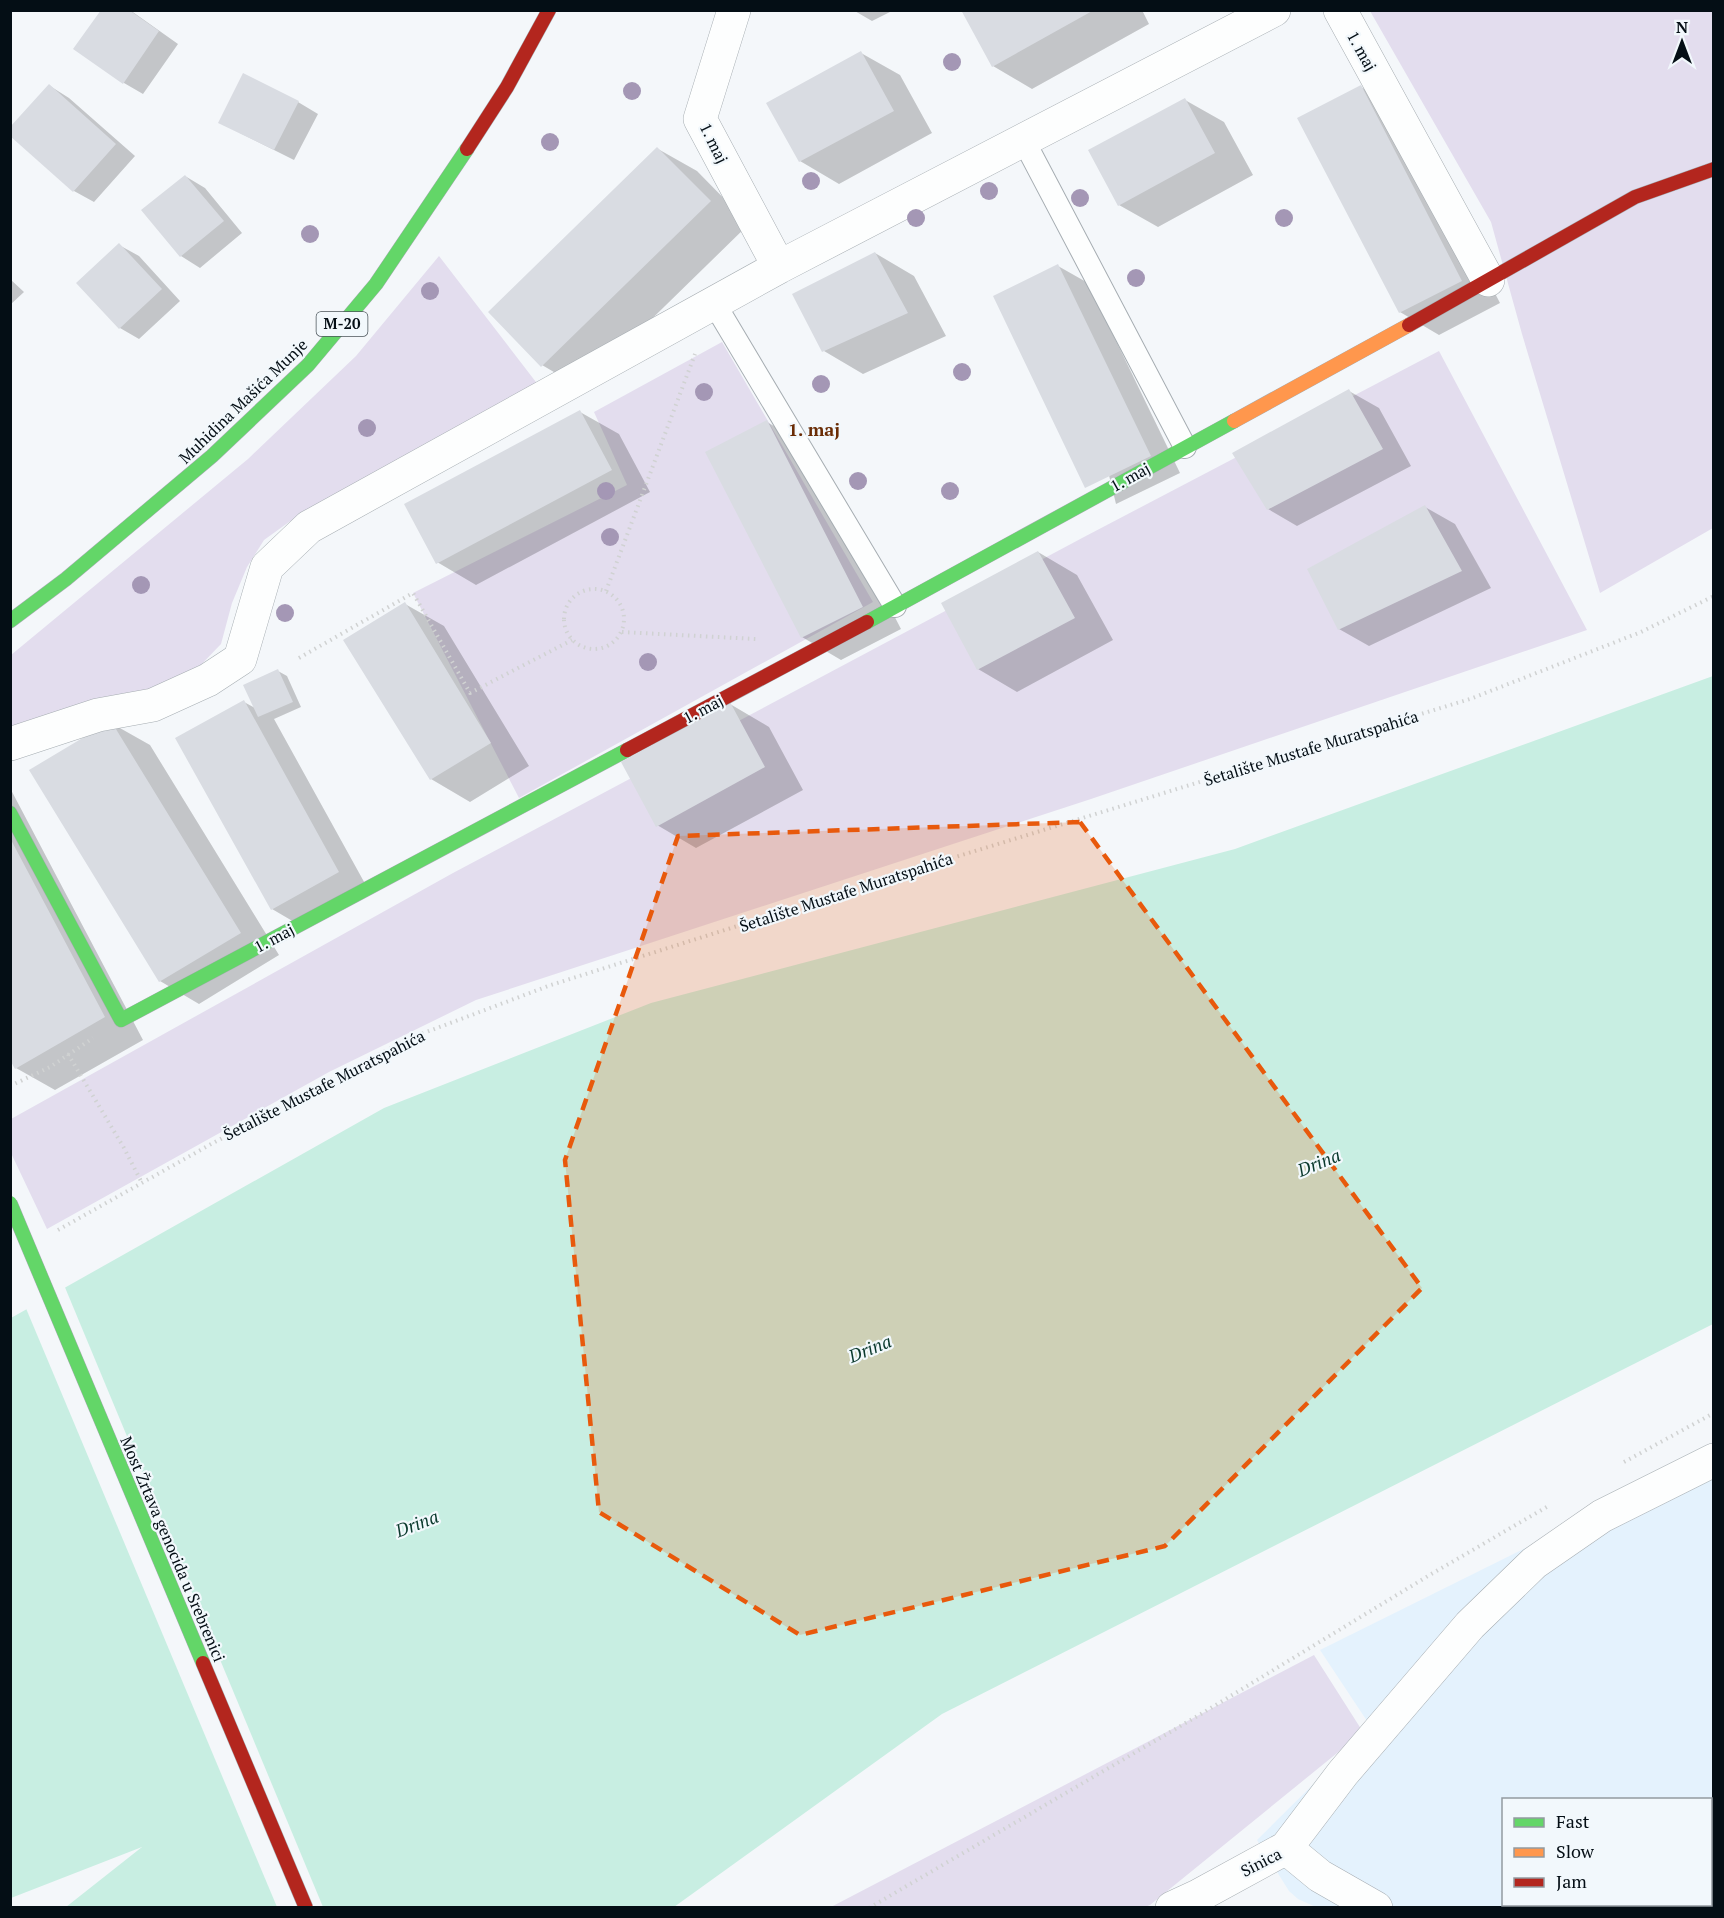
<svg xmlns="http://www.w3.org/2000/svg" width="1724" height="1918" viewBox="0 0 1724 1918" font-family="'PT Serif',serif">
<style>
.built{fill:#e4f2fd;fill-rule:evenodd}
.green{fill:#e3ddee}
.water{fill:#c8eee2}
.pier{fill:#f4f7fa}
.shadow{fill:#0003}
.building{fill:#d9dce2}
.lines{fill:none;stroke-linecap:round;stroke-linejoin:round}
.lane-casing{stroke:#a6adb2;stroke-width:24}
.street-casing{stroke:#a6adb2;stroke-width:34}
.fast-casing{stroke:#a6adb2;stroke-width:15}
.slow-casing{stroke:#a6adb2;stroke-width:15}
.jam-casing{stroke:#a6adb2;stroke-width:15}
.path{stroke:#d0d2d2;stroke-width:4;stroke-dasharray:1.5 4.5;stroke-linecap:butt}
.lane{stroke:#fdfefe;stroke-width:22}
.street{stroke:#fdfefe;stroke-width:33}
.fast{stroke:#63d668;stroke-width:14}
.slow{stroke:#ff974d;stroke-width:14}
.jam{stroke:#b3261e;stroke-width:14}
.fast-bridge-casing{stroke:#a6adb2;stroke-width:15;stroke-linecap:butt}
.jam-bridge-casing{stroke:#a6adb2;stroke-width:15;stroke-linecap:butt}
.fast-bridge{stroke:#63d668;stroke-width:14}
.jam-bridge{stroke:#b3261e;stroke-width:14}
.tree{fill:#a497b5}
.marked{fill:#e8590c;fill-opacity:0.2;stroke:#e8590c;stroke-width:4.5;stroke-dasharray:12 8;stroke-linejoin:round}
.labels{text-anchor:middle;stroke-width:4.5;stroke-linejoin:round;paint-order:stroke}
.shield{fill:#f2f8fc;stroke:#4b545a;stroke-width:1.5}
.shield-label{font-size:15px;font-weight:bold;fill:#040e15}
.street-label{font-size:16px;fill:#040e15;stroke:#f2f8fc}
.neighbourhood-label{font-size:18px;font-weight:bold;fill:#6a2c05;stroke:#f2f8fc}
.water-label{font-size:18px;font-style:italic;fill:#0a392d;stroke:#f2f8fc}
</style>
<rect width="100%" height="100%" fill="#f4f7fa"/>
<path class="built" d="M1713,1455V1907H1316L1298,1899L1289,1891L1257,1840L1371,1727L1320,1650ZM1504,1800H1710V1904H1504Z"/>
<path class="green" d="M1370,11H1713V528L1600,593L1522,334L1491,222Z
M439,256L539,386L289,522L264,540L247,567L232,603L221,644L196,670L160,691L11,730V655L248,459L356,356Z
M722,342L873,602L519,798L413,593L627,485L594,412Z
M1439,351L1587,630L1091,799L476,1000L329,1072L47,1229L11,1153V1119L453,873L1084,537Z
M1314,1655L1363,1732L1150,1905L1145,1907L829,1908Z"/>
<path class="water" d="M1713,676V1324L942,1714L674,1907H66L142,1847L11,1898V1318L384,1108L651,1003L1235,849Z"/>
<path class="pier" d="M64,1285L323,1907H277L25,1306Z"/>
<path class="shadow" d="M103,10H130L178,44L143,94L124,83Z
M853,10H894L872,21Z
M963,10H1142L1149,24L1032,89L993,66Z
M861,53L900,75L932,133L839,184L800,161Z
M50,86L69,98L135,156L94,202L74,191Z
M1361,87L1400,109L1500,303L1439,335L1400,312Z
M1185,100L1224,122L1253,175L1158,227L1119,205Z
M298,102L318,114L294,160L240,133Z
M658,149L697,171L749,224L581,388L542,365Z
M185,176L205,188L242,233L200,268L181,256Z
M119,245L139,256L180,301L139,339L120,328Z
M875,253L914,276L946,336L863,374L824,351Z
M1058,266L1088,283L1180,473L1116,504Z
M10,279L24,292L10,305Z
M1349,391L1379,408L1411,466L1297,526L1268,509Z
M580,412L619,434L650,492L476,585L437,562Z
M767,422L806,445L901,629L841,660L802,637Z
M1425,507L1455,524L1491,588L1369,646L1339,629Z
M1038,552L1077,575L1113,640L1017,692L978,669Z
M405,604L444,626L529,766L470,802L431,779Z
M278,671L287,676L301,707L274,719L368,889L301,926L272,909L244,702L255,708Z
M730,704L769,727L803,790L696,848L657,825Z
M111,723L150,745L279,955L199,1004L160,981Z
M10,788L143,1040L55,1090L16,1068L10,1057Z"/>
<path class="building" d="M101,10H129L159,31L123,84L73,49Z
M961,10H1094L992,67Z
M861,51L894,111L799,162L766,103Z
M243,73L299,101L274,150L218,123Z
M49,84L116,144L73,192L10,136V127Z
M1361,85L1462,281L1399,313L1297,118Z
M1185,98L1215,153L1118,206L1088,150Z
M657,147L711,201L541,367L488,312Z
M185,175L224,221L180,257L141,210Z
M119,243L162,289L119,329L76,283Z
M875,252L908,313L822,352L792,294Z
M1058,264L1151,456L1085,488L993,296Z
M1349,389L1383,449L1267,510L1232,453Z
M580,410L612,470L436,564L404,504Z
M767,420L863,607L801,638L705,452Z
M1425,505L1462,571L1338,630L1307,569Z
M1038,551L1075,618L977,670L941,603Z
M405,602L491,743L430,780L343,640Z
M278,669L293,702L258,717L243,685Z
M244,700L339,872L271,910L175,738Z
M730,702L765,767L656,827L621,762Z
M111,721L241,933L159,982L29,770Z
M10,838L105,1017L15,1069L10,1060Z
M1714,1823V1908H1555L1560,1904H1710V1824Z"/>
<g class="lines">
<defs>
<path id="lane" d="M1024,141L1185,447
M714,303L895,606"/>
<path id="street" d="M734,10L700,119L779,267
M1340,10L1488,280
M10,744L98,715L153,705L208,680L240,659L267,567L309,527L779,267L1274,10
M1286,1848L1343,1773L1470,1625L1534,1563L1602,1516L1714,1460
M1172,1908L1198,1896L1286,1848L1320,1876L1376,1908"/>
<path id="fast" d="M10,621L66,579L212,456L308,365L376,284L467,149
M867,622L1234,421
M10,813L121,1020L627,750"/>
<path id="slow" d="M1234,421L1409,325"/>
<path id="jam" d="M467,149L507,87L549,10
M1409,325L1635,197L1714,169
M627,750L867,622"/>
</defs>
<use href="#lane" class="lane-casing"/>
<use href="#street" class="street-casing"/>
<use href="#fast" class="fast-casing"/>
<use href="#slow" class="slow-casing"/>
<use href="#jam" class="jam-casing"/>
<path class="path" d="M564 619a30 30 0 1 1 60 0a30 30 0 1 1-60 0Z
M606,591L695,354
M622,632L756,639
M299,658L413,593L470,693L572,640
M68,1054L124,1148L142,1183
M10,1086L50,1067L93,1038
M58,1230L213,1143L408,1039L551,985L949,859L1470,699L1641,632L1714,596
M1624,1462L1714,1413
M869,1908L1201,1714L1428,1576L1550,1505"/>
<use href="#lane" class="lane"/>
<use href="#street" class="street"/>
<use href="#fast" class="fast"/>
<use href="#slow" class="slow"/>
<use href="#jam" class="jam"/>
<defs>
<path id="fast-bridge" d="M10,1203L203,1663"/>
<path id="jam-bridge" d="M203,1663L306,1908"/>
</defs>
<use href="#fast-bridge" class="fast-bridge-casing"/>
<use href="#jam-bridge" class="jam-bridge-casing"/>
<use href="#fast-bridge" class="fast-bridge"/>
<use href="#jam-bridge" class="jam-bridge"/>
</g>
<g class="tree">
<circle cx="952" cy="62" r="9"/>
<circle cx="632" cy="91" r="9"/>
<circle cx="550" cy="142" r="9"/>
<circle cx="811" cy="181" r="9"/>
<circle cx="989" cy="191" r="9"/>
<circle cx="1080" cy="198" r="9"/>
<circle cx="916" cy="218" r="9"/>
<circle cx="1284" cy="218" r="9"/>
<circle cx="310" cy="234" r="9"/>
<circle cx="1136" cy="278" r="9"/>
<circle cx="430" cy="291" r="9"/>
<circle cx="962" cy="372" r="9"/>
<circle cx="821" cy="384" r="9"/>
<circle cx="704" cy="392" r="9"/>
<circle cx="367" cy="428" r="9"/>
<circle cx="858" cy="481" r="9"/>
<circle cx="606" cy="491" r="9"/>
<circle cx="950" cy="491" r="9"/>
<circle cx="610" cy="537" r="9"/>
<circle cx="141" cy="585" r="9"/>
<circle cx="285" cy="613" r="9"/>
<circle cx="648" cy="662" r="9"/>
</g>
<path class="marked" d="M1080,822L1422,1288L1165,1546L800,1635L599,1512L565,1160L678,836Z"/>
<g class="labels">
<rect class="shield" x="316.5" y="312" width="51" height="24" rx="4.5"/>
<g class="shield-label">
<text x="342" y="329">M-20</text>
</g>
<g class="street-label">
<text transform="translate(1362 51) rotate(61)" y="6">1. maj</text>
<text transform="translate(714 143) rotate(64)" y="6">1. maj</text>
<text transform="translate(243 401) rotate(-44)" y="6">Muhidina Mašića Munje</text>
<text transform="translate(1130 477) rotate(-29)" y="6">1. maj</text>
<text transform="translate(703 709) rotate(-28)" y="6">1. maj</text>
<text transform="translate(1311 748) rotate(-17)" y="6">Šetalište Mustafe Muratspahića</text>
<text transform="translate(846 892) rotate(-18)" y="6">Šetalište Mustafe Muratspahića</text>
<text transform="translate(274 938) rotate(-28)" y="6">1. maj</text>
<text transform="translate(324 1085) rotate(-27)" y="6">Šetalište Mustafe Muratspahića</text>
<text transform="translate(173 1549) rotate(67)" y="6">Most Žrtava genocida u Srebrenici</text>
<text transform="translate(1261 1862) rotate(-27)" y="6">Sinica</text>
</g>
<g class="neighbourhood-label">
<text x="814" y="436">1. maj</text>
</g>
<g class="water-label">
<text transform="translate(1319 1163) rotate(-22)" y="6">Drina</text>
<text transform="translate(870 1349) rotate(-22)" y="6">Drina</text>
<text transform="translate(417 1524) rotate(-21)" y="6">Drina</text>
</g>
</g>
<rect width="1724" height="1918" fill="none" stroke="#040e15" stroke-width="24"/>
<rect x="1502" y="1798" width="210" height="108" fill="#f2f8fc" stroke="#939aa0" stroke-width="1.5"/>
<rect x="1514" y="1818" width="30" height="9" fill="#63d668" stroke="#939aa0" stroke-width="1.5"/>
<text x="1556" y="1828" font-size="18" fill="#040e15">Fast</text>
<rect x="1514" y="1848" width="30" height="9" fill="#ff974d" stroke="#939aa0" stroke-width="1.5"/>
<text x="1556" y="1858" font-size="18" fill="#040e15">Slow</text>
<rect x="1514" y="1878" width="30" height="9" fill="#b3261e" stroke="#939aa0" stroke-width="1.5"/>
<text x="1556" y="1888" font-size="18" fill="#040e15">Jam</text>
<g transform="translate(1682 42)" stroke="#f2f8fc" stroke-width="4.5" paint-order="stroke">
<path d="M0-4.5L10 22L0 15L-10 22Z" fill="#040e15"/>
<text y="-9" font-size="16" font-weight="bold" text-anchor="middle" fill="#040e15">N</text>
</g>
</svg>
